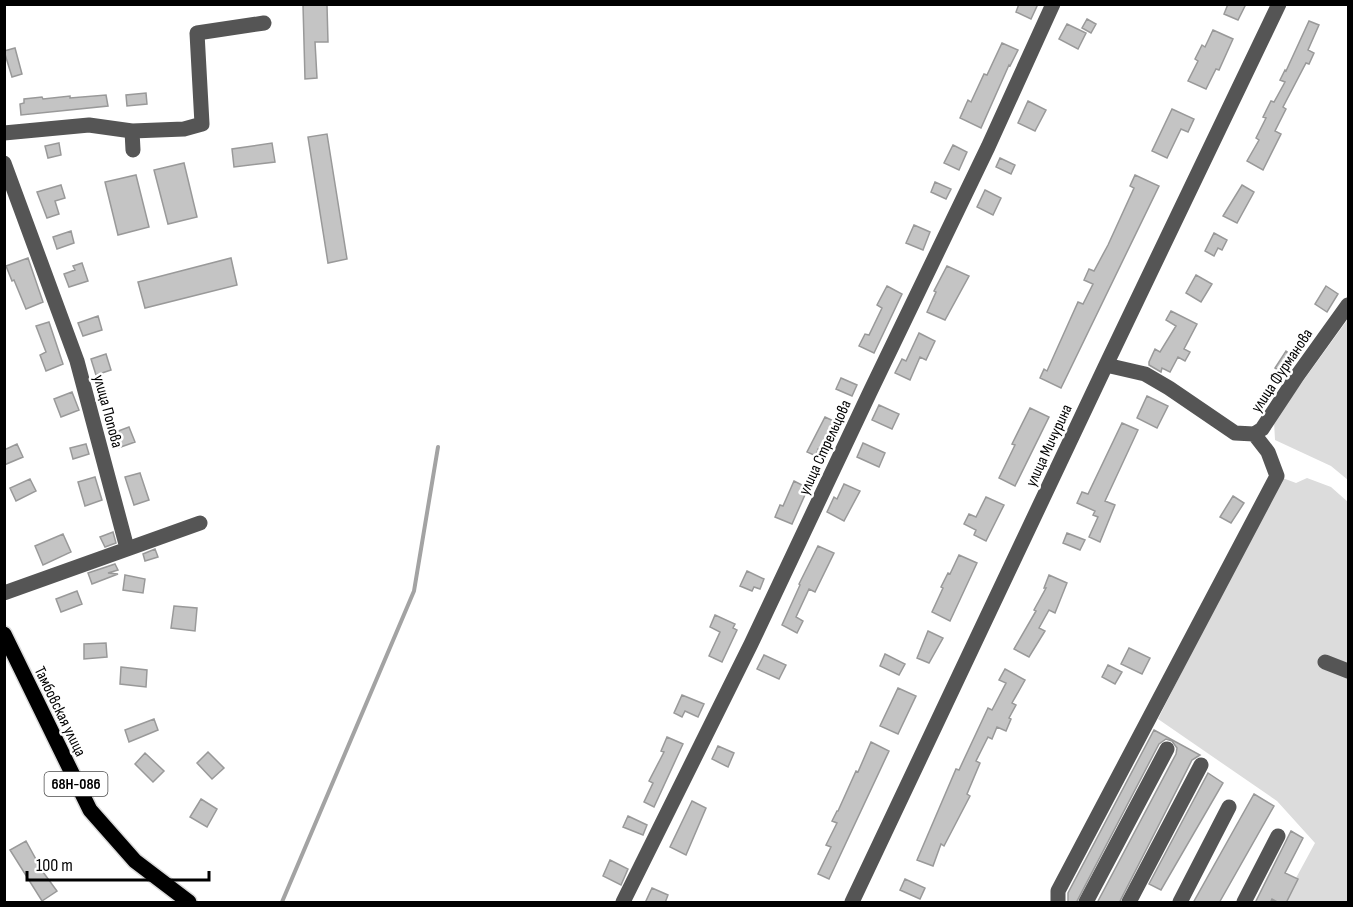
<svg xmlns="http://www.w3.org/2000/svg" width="1353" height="907" viewBox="0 0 1353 907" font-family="'Sofia Sans Condensed',sans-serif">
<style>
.green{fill:#dcdcdc}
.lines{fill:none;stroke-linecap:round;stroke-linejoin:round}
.stream{stroke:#a3a3a3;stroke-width:4}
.building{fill:#c4c4c4;stroke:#999;stroke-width:1.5}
.major-casing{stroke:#dbdbdb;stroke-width:18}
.minor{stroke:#555;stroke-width:15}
.major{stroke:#000;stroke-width:15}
.labels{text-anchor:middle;stroke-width:5;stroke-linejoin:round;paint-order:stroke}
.shield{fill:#fff;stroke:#4c4c4c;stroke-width:1.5}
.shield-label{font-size:15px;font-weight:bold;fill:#000}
.street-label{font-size:16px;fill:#000;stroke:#fff}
</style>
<rect width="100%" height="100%" fill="#fff"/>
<path class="green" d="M1348,319V480L1331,466L1275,440L1274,421Z
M1280,477L1296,483L1307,478L1331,487L1348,502V902H1283L1315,843L1277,801L1158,719Z"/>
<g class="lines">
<path class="stream" d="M282,902L414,591L438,447"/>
</g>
<path class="building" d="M1019,4H1038L1031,19L1016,12Z
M1228,4H1246L1238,20L1224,14Z
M303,5H327L328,42H315L317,78L305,79Z
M1087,19L1096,24L1091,33L1082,28Z
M1309,21L1319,25L1308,50L1314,53L1309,64L1306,63L1283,107L1286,109L1275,131L1281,134L1263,170L1247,161L1259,140L1256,138L1266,118L1263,117L1271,101L1274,102L1285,82L1280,80L1285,70L1286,71Z
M1067,24L1086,33L1078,49L1059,39Z
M1213,30L1233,39L1219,70L1216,69L1206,89L1188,81L1198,61L1195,59L1202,45L1205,47Z
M1002,43L1018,50L1010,66L1009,65L981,128L960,118L968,100L971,102L984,74L987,75Z
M15,48L22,74L12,77L4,51Z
M146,93L147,104L127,106L126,95Z
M106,95L108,106L21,115L20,104L24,103V99L42,97L43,99L70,96V98Z
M1028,101L1046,110L1035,131L1018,123Z
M1172,109L1194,119L1188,132L1181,129L1167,158L1152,151Z
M327,134L347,259L328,263L308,137Z
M59,143L61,155L48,158L45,146Z
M272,143L275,162L234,167L232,149Z
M953,145L967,152L959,170L944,163Z
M1000,158L1015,165L1011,174L996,167Z
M184,163L197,217L168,224L154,170Z
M136,175L149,227L118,235L105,182Z
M1135,175L1159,186L1061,388L1040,378L1044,369L1047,371L1078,302L1083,304L1093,284L1084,280L1089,269L1094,271L1108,245L1134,188L1130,186Z
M935,182L951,189L946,199L931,192Z
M61,185L65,198L55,201L59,214L47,218L37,192Z
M1242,185L1254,192L1237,223L1223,216Z
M985,190L1001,198L993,215L977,207Z
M914,225L930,232L923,250L906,243Z
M71,231L74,243L57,249L53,237Z
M1214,233L1227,240L1222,250L1218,248L1214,256L1205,251Z
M28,258L43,302L26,309L14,280L12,281L6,266Z
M231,258L237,285L145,308L138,282Z
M82,263L88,281L69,287L64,274L75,270L73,266Z
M947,266L969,276L945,320L927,312L936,292L934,291Z
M1196,275L1212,284L1201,302L1186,293Z
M887,286L902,294L874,353L859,346L865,334L869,335L882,308L877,305Z
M1326,286L1338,294L1327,312L1315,304Z
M1171,311L1197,324L1184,349L1190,352L1185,361L1178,357L1170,372L1162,368L1161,372L1149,365V362L1155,349L1160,352L1176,326L1166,320Z
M98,316L102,330L83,336L78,323Z
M49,322L63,364L46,371L40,355L46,352L36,326Z
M919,333L935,341L926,360L920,357L910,380L895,373L902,359L906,361Z
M1286,351L1296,358L1286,375L1275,368Z
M106,354L111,370L96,375L91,359Z
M841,378L857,385L852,396L836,389Z
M72,392L79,410L61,417L54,399Z
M1147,396L1168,406L1157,428L1137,418Z
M879,405L899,414L892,429L872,420Z
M1030,408L1049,417L1015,486L999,478L1015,445L1012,444Z
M825,417L840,424L826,453L818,449L816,456L807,452Z
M1122,423L1138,430L1105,501L1115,505L1100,542L1089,537L1098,517L1093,515L1095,511L1077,503L1082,492L1088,494Z
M129,427L135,442L118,448L113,433Z
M863,443L885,453L879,467L857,457Z
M17,444L23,457L4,465V450Z
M86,444L89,454L73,459L70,448Z
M140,473L149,500L134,505L125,477Z
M95,477L102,500L85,506L78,482Z
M30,479L36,491L16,501L10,488Z
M794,481L808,488L792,524L775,517L780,505L783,506Z
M844,484L860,491L844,521L827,512L834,497L837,499Z
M1233,496L1244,503L1231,523L1220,517Z
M986,497L1004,505L986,541L974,535L976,530L964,524L969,514L976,517Z
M113,532L116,543L105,547L100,537Z
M1067,533L1085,540L1080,550L1063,543Z
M63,534L71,552L43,565L35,546Z
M818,546L834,553L815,592L809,589L796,617L803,621L797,633L782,625L800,585L799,584Z
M155,549L158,557L145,561L143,554Z
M959,555L977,563L950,621L932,612L943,588L941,587L948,573L950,574Z
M115,564L118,570L108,573L118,574L92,584L88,573Z
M747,571L764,579L760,589L754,587L752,591L740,586Z
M125,575L145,579L143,593L123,590Z
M1049,575L1067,583L1055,613L1049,610L1039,628L1045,631L1029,657L1014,649L1036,611L1034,610L1046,588H1044Z
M77,591L82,604L61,612L56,599Z
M174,606L197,608L195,631L171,628Z
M715,615L735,624L733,628L737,630L722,662L709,656L720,632L710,627Z
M928,631L943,638L929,663L917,658Z
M106,643L107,657L84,659V644Z
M1129,648L1150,658L1142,674L1121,664Z
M885,654L905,664L899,675L880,666Z
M764,655L786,665L779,679L757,669Z
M1108,665L1122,672L1115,684L1102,677Z
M121,667L147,670L146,687L120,684Z
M1005,669L1025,680L1012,703L1016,705L1009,718L1011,719L1006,731L997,727L992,739L988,737L976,761L980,763L967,794L970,796L944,846L941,844L933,866L917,860L956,769L959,770L988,708L992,710L1006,683L999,680Z
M898,688L916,696L898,734L880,726Z
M682,695L704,704L698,717L685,711L682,717L674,713Z
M154,719L158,730L129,742L125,730Z
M1154,730L1200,755L1192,760L1119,903H1097L1176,754L1177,748L1172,741L1166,739L1159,744L1076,903H1068V893Z
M667,737L683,744L654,807L644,802L653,783L649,781L664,752L661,751Z
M871,742L889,751L829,879L818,874L831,847L826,845L837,823L832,821L837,811H838L856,771L858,772Z
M718,746L734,753L728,767L712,759Z
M208,752L224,768L212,779L197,763Z
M145,753L164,771L153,782L135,764Z
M1208,773L1223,783L1161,890L1149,884Z
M1254,794L1274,806L1219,903H1193Z
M201,799L217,809L207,827L190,817Z
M692,801L706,808L686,855L670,847Z
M628,816L647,825L643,835L623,827Z
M1291,831L1303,838L1285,873L1298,879L1286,903H1279L1272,899L1270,903H1255Z
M26,841L43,872L57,891L42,901L10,850Z
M610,860L628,869L621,885L603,876Z
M905,879L925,888L920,899L900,890Z
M652,888L668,895L665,903H645Z"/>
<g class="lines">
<defs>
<path id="major" d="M4,634L90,810L135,861L189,902"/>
</defs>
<use href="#major" class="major-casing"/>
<path class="minor" d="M132,131L133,150
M4,133L89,125L132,131L184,129L202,124L197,33L264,23
M4,163L77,361L127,548
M1106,365L1145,374L1169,388L1235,433L1254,434L1262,429L1297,376L1348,305
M4,593L200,523
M1325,662L1348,671
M623,902L751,644L870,392L988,147L1053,4
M852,902L1106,365L1279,4
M1058,902V891L1277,476L1268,452L1254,434
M1086,902L1167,749
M1129,902L1201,765
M1180,902L1229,807
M1244,902L1278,836"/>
<use href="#major" class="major"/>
</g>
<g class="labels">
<rect class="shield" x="44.5" y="772" width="63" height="24" rx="4.5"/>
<g class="shield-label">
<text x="76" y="789">68Н-086</text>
</g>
<g class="street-label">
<text transform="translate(1281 370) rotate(-56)" y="6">улица Фурманова</text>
<text transform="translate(109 411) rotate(75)" y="6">улица Попова</text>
<text transform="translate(1048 445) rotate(-65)" y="6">улица Мичурина</text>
<text transform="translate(824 447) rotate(-65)" y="6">улица Стрельцова</text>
<text transform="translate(61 711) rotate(64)" y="6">Тамбовская улица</text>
</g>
</g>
<rect width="1353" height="907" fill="none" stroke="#000000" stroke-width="12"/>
<path d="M27 871v9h182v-9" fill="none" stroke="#000000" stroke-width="3"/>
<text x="36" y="871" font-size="18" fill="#000000" stroke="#ffffff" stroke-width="4.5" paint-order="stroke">100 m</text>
</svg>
